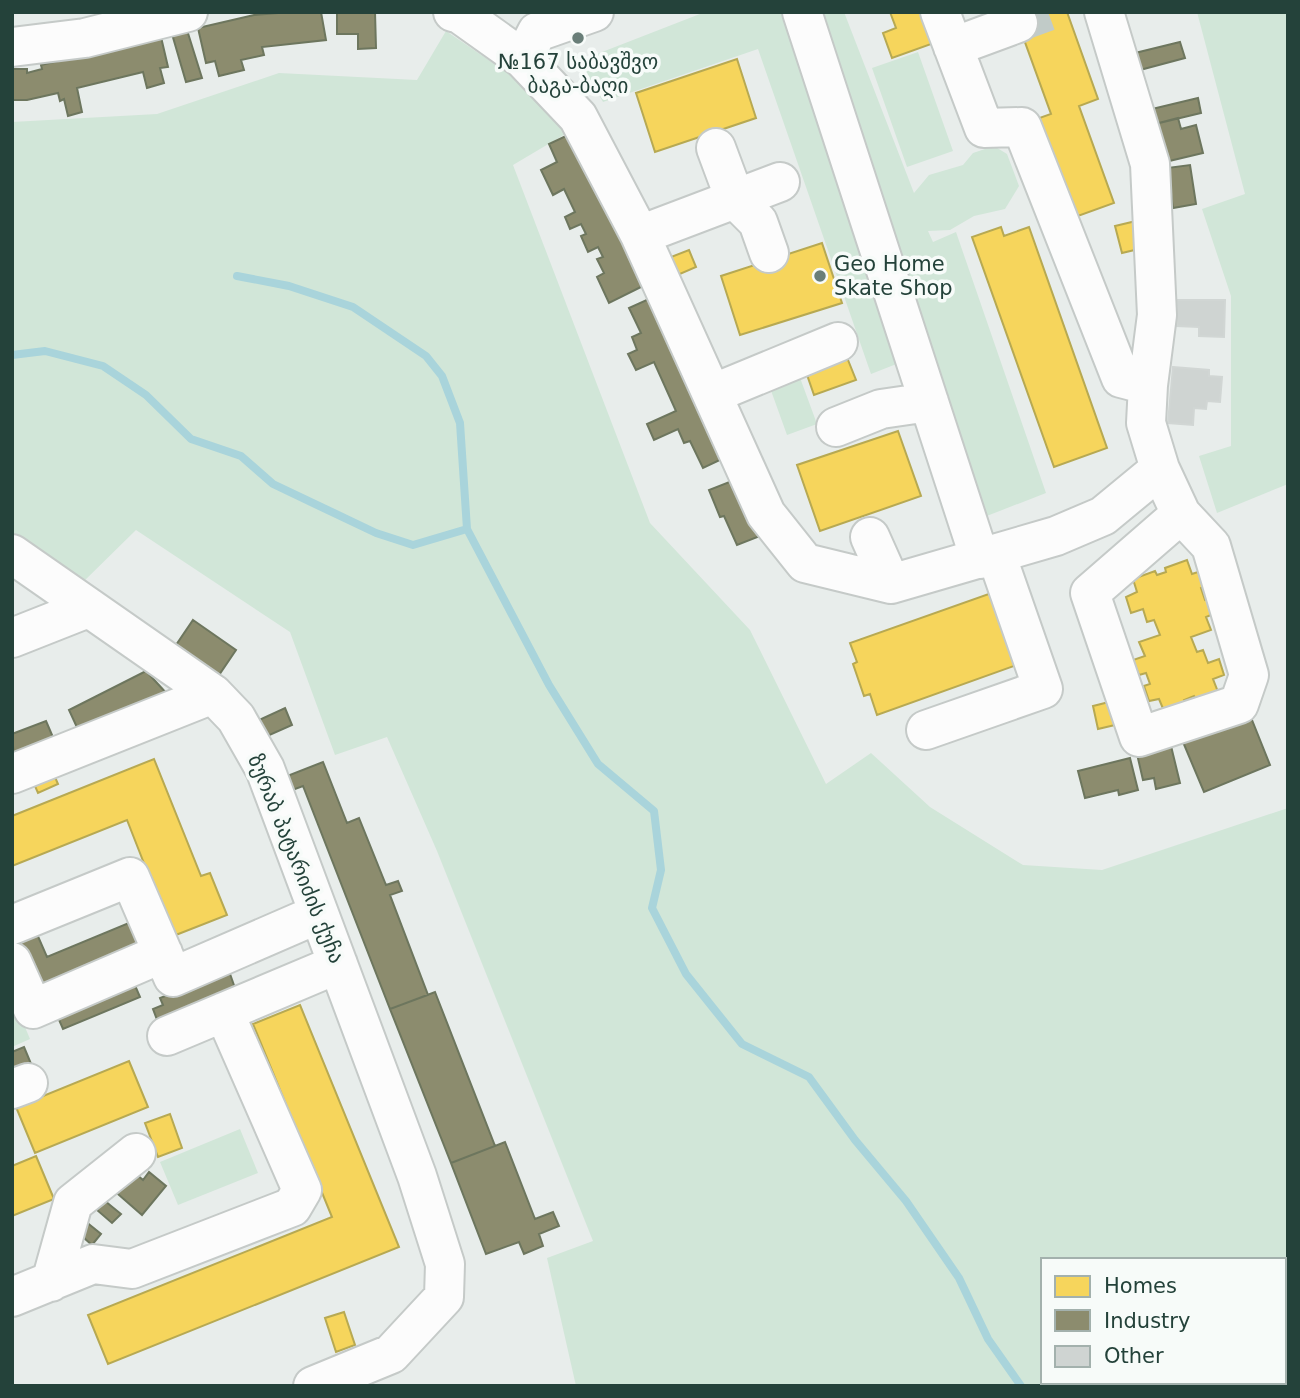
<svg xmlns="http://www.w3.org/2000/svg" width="1300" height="1398" viewBox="0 0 1300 1398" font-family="'DejaVu Sans','Noto Sans Georgian',sans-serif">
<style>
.green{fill:#d1e6d8;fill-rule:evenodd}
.homes{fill:#f6d55c;stroke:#b7a952;stroke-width:2}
.industry{fill:#8c8c6e;stroke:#6d765e;stroke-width:2}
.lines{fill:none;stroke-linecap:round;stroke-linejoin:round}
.stream{stroke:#a9d4db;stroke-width:8}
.building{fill:#cfd4d2;stroke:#d1d6d4;stroke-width:2}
.minor-tunnel{stroke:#c1cbc8;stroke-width:38;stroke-dasharray:38 19;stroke-linecap:butt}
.minor-casing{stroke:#c5cac8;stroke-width:42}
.minor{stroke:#fcfcfc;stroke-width:38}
.poi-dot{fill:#697e78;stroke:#f7fbf9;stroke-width:2.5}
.labels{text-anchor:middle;stroke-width:7;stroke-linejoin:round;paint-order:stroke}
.poi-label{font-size:21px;fill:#24423a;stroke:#f7fbf9}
.street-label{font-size:21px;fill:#24423a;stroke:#f7fbf9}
</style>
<rect width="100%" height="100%" fill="#e8edeb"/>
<path class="green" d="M705,12H786L899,363L871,374L758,49L603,102L579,61Z
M810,12H844L914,193L929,175L963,165L973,153L994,146L1007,154L1019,186L1005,209L974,216L950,230L928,231L933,242L956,232L1046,493L979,519Z
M1197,12H1288V484L1217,513L1199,456L1231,446V296L1202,209L1245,194Z
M446,31L521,82L572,130L513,165L650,523L750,630L826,784L871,753L930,807L1023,865L1102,870L1288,808V1386H576L547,1258L593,1241L437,851L387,737L335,755L290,632L136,530L80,585L12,536V122L157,114L279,73L417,80ZM1043,1260H1284V1382H1043Z
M918,52L953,151L907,167L872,68Z
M799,375L817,424L787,435L769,385Z
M12,996L30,1039L12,1047Z
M240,1129L258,1173L178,1205L160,1162Z"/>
<path class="homes" d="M890,12H923L934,43L892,58L883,33L896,28Z
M1014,12H1067L1098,99L1079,106L1114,203L1064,221L1028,122L1051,114Z
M737,59L756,118L655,152L636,93Z
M1136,221L1143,248L1122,253L1115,226Z
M1001,227L1004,236L1029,227L1107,448L1054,467L972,237Z
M822,243L842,303L740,335L721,276Z
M689,250L696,267L673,277L666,259Z
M846,355L856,380L814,395L805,369Z
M898,431L921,496L820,531L797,465Z
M1187,560L1192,574L1204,570L1208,585L1201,588L1205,600L1212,597L1218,612L1206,617L1211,630L1191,637L1197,652L1203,650L1208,663L1219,659L1224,675L1213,679L1218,692L1196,700L1194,696L1184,700L1185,704L1164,711L1159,699L1149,701L1144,686L1150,684L1146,673L1139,675L1133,660L1145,656L1139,642L1160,635L1154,620L1147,622L1143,609L1131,613L1126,597L1137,592L1133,579L1155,571L1157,575L1166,572L1165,568Z
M1000,590L1025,662L877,715L870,694L864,696L853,664L857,662L850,643Z
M1109,702L1115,725L1098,729L1093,706Z
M154,759L201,876L210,873L227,915L163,940L156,894L127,820L12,866V816Z
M51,768L58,784L38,793L31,777Z
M300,1005L399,1247L108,1364L88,1315L332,1217L253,1024Z
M129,1061L148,1107L35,1153L16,1107Z
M170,1114L182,1148L158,1157L145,1123Z
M36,1156L54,1199L12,1216V1166Z
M344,1312L355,1345L336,1352L325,1318Z"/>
<path class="industry" d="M290,12H321L326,40L262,47L264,55L241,60L244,70L219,76L215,61L206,63L198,28L254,15Z
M337,12H375L376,48L358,49V34H337Z
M187,30L202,78L186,82L172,34Z
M161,37L168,67L160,68L164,83L147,88L143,72L77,88L82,112L68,116L64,99L60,101L58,93L27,100H12V69H27V73L42,69L41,65Z
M1180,42L1185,58L1140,70L1135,53Z
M1198,98L1201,113L1155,124L1152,109Z
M1178,118L1181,129L1196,125L1203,153L1165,162L1155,124Z
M570,134L643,286L609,303L597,277L604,273L597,259L603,257L598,247L588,252L581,236L586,234L581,224L570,229L565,217L575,212L564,189L553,195L541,170L557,162L549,144Z
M1190,165L1196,204L1173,208L1167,168Z
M651,298L724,458L703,468L690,441L684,443L678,429L654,440L647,424L676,411L654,362L636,370L628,354L637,350L632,337L641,333L629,308Z
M737,479L760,536L737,545L724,516L720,517L709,490Z
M193,620L236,650L219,675L176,645Z
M146,671L168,695L80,734L69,710Z
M285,708L292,725L265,737L257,721Z
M1250,715L1270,765L1204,792L1183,742Z
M46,721L55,742L14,758L12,734Z
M1171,746L1180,783L1156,789L1154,778L1143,780L1137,754Z
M1130,758L1138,790L1119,795L1118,790L1085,798L1078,771Z
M323,762L347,823L359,818L386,885L398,881L402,891L390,895L428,995L390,1009L303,786L287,792L282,778Z
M136,920L146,945L33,997L12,944L37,934L47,957Z
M229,971L237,994L159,1025L153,1009L163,1005L160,998Z
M130,974L140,997L63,1029L53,1006Z
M435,992L495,1146L451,1163L390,1009Z
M24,1047L34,1071L12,1079V1052Z
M505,1142L535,1219L553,1212L559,1226L539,1234L543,1246L524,1254L519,1242L486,1254L451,1163Z
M129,1168L143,1180L149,1172L166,1186L142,1215L111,1188Z
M105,1201L121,1214L112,1223L97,1210Z
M85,1221L101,1234L92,1245L76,1231Z"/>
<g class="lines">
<path class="stream" d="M237,276L289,286L353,307L426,356L442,376L460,423L467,529L549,685L598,764L654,811L661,870L652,908L686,974L742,1044L809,1077L855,1140L906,1201L959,1278L988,1339L1021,1386
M12,355L45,351L103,366L146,395L191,439L241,456L273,484L376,533L413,545L467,529"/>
</g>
<path class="building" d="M1177,300H1225L1224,337L1199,336V327L1177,326Z
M1173,367L1209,370V376L1222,377L1220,402L1207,401L1206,409L1194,408L1193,425L1168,423Z"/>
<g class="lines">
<path class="minor-tunnel" d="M1018,23L1048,12"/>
<defs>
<path id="minor" d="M453,12L460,14L523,59L578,117L640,235L766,514L805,563L891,584L1056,536L1103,516L1160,469L1146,423L1148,385L1157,315L1150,164L1104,12
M802,12L980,559
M940,12L984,128L1022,127L1121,378L1148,385
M12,47L85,38L188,12
M953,47L1018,23
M523,59L537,32L594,12
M716,148L735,199L758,222L769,253
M640,235L780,182
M712,394L838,342
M836,427L881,409L929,402
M1160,469L1181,514L1211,546L1249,675L1239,704L1139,737L1090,593L1181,514
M870,537L891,584
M12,554L213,694L236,718L265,769L417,1176L445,1264L444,1297L391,1354L313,1386
M12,638L88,608
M926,730L1043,689L996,554
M12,774L213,694
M12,925L130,877L173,977L318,914
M12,962L33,1009L163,953
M167,1036L338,964
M12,1089L28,1083
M51,1282L73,1203L136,1153
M12,1297L93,1264L132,1269L292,1207L302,1190L224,1012"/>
</defs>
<use href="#minor" class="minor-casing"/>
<use href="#minor" class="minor"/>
</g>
<g class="poi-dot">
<circle cx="578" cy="38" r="7"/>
<circle cx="820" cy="276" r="7"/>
</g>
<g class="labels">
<g class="poi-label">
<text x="578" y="69">№167 საბავშვო<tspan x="578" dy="24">ბაგა-ბაღი</tspan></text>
<text x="834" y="271" text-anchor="start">Geo Home<tspan x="834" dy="24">Skate Shop</tspan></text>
</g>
<g class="street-label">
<text transform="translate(296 859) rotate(68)" y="7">ზურაბ პატარიძის ქუჩა</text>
</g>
</g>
<rect width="1300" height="1398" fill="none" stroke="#24423a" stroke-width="28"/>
<rect x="1041" y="1258" width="245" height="126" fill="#f7fbf9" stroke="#a3b1ad" stroke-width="2"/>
<rect x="1055" y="1276" width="35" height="21" fill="#f6d55c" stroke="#a3b1ad" stroke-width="2"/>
<text x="1104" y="1293" font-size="21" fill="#24423a">Homes</text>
<rect x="1055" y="1310" width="35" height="21" fill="#8c8c6e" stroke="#a3b1ad" stroke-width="2"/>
<text x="1104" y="1328" font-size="21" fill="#24423a">Industry</text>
<rect x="1055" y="1346" width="35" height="21" fill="#cfd4d2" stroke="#a3b1ad" stroke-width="2"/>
<text x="1104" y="1363" font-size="21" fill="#24423a">Other</text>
</svg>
